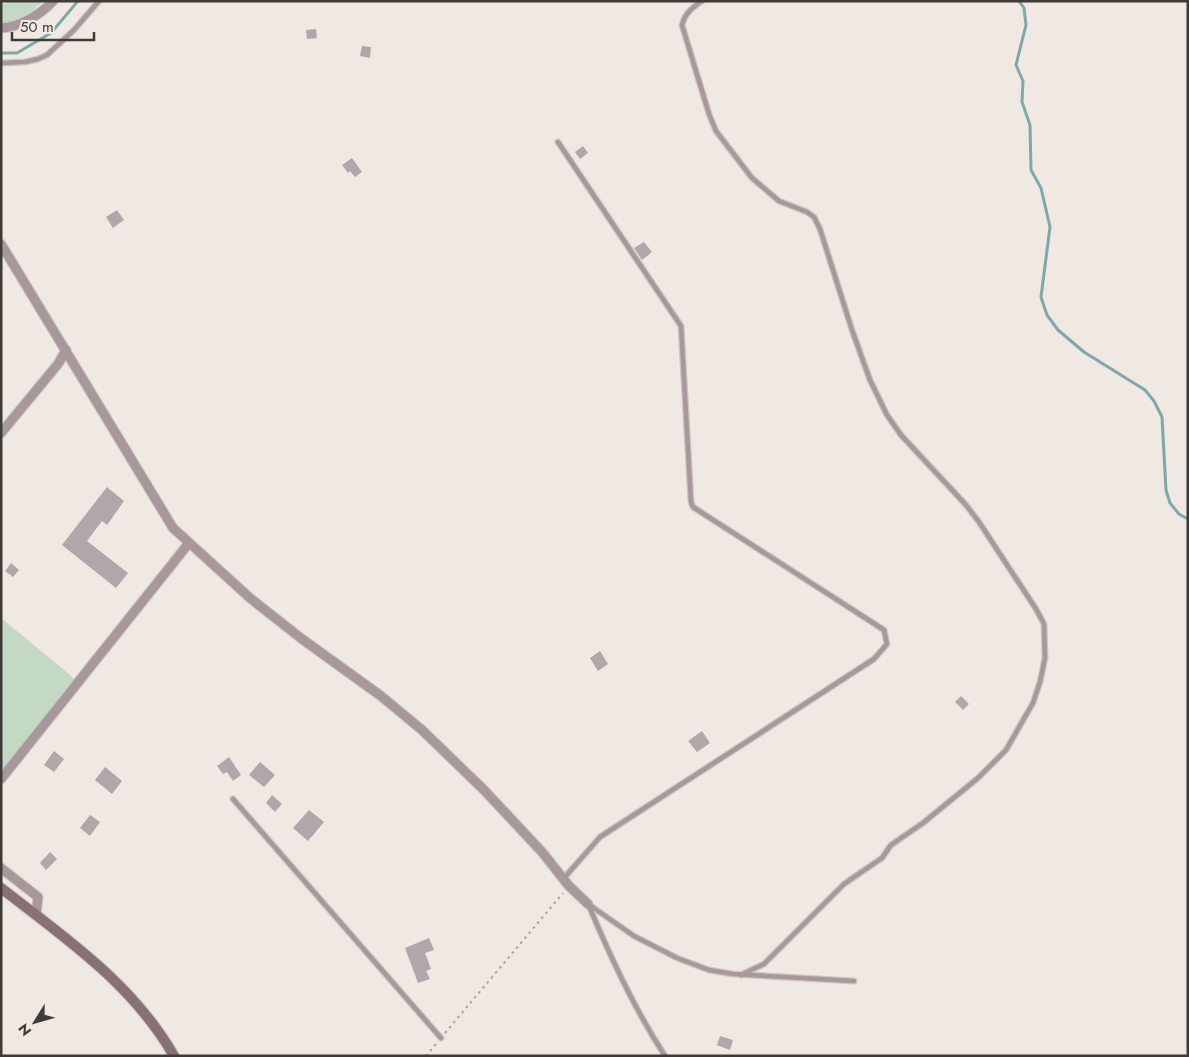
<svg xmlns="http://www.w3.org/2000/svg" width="1189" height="1057" viewBox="0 0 1189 1057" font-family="Jost,sans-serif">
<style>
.green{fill:#c4d9c4}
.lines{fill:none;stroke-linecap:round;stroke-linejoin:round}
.stream{stroke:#80a8ab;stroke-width:3}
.building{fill:#afa7aa}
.lane-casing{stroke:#ccc5c1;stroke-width:7}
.street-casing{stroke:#ccc5c1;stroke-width:11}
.secondary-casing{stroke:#ccc5c1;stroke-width:12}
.path{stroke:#aaa4a0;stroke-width:2;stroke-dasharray:2.5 4;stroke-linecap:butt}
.lane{stroke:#a8989c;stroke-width:4.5}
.street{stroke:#a8989c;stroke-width:9}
.secondary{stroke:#877177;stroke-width:10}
</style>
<rect width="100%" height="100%" fill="#efe8e3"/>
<path class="green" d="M10,1H43C29,15 21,20 1,23V5Z
M1,618L76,680L1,774Z"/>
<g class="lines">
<path class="stream" d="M1019,1L1024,8L1026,25L1016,65L1023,81L1022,102L1030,125L1031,170L1041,188L1050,227L1041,297L1047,315L1058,330L1084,352L1145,390L1154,401L1162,417L1166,490L1170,503L1179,514L1188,519
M1,53H17L51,33L78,1"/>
</g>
<path class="building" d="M316,29L317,38L307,39L306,30Z
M362,46L371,47L370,58L360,56Z
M583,146L588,153L580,159L575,152Z
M352,158L362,172L355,177L350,171L348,173L342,165Z
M117,210L124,220L113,228L106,217Z
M644,242L652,252L642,260L634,248Z
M107,487L124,501L107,525L102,521L87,541L128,573L116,588L62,545Z
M11,563L19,570L13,577L5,571Z
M600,651L608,664L598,671L590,658Z
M961,696L969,704L963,710L955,702Z
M702,731L710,743L697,752L688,741Z
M54,751L64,759L54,772L44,765Z
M229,757L241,775L233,781L227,772L223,774L217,766Z
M260,762L275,775L264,787L249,775Z
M105,767L122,781L112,794L95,780Z
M272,795L282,804L275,812L266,803Z
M309,810L324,822L308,841L293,828Z
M90,815L100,822L90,836L80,828Z
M50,852L57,859L46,870L40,863Z
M429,938L434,950L425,953L431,969L426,971L430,979L418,983L405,948Z
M720,1036L733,1040L730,1050L717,1045Z"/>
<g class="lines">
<defs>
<path id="lane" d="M702,1C692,8 685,13 682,25L709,114L716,131L752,178L779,201L807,212L814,217L820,229L852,330L870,380L887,415L901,435L966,505L979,522L1036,609L1044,624L1045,658L1040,682L1033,703L1006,750L978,778L923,823L891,845L882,858L844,884L764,964L741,975
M1,63L25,62L38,59L47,55L74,30L99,1
M558,142L681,326L691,502L693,507L884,630L887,644L874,659L600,837L564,878
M233,799L441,1038
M588,904L634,936L677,958L709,970L733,974L854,981
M589,906C611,958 634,1008 665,1056"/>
<path id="street" d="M1,28C20,27 40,15 53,1
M1,244L173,528L250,598L302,639L381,696L422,730L484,790L542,852L569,886L588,904
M1,433L58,364L66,350
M1,779L189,543
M1,868L38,897L36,915"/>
<path id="secondary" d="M1,888C65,938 133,984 174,1056"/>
</defs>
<use href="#lane" class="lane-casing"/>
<use href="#street" class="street-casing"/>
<use href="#secondary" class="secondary-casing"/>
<path class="path" d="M445,1033L563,893
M426,1056L436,1044"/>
<use href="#lane" class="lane"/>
<use href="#street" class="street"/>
<use href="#secondary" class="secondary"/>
</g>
<rect width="1189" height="1057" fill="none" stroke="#3e3b39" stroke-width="5"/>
<g transform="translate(35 1022) rotate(233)" stroke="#efe8e3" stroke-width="4" paint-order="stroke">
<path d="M0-4L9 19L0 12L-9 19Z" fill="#3e3b39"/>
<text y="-8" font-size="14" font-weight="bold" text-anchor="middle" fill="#3e3b39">N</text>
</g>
<path d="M12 32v8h82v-8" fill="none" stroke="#3e3b39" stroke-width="2.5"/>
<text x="20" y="32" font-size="15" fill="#3e3b39" stroke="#efe8e3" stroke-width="4" paint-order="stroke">50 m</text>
</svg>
